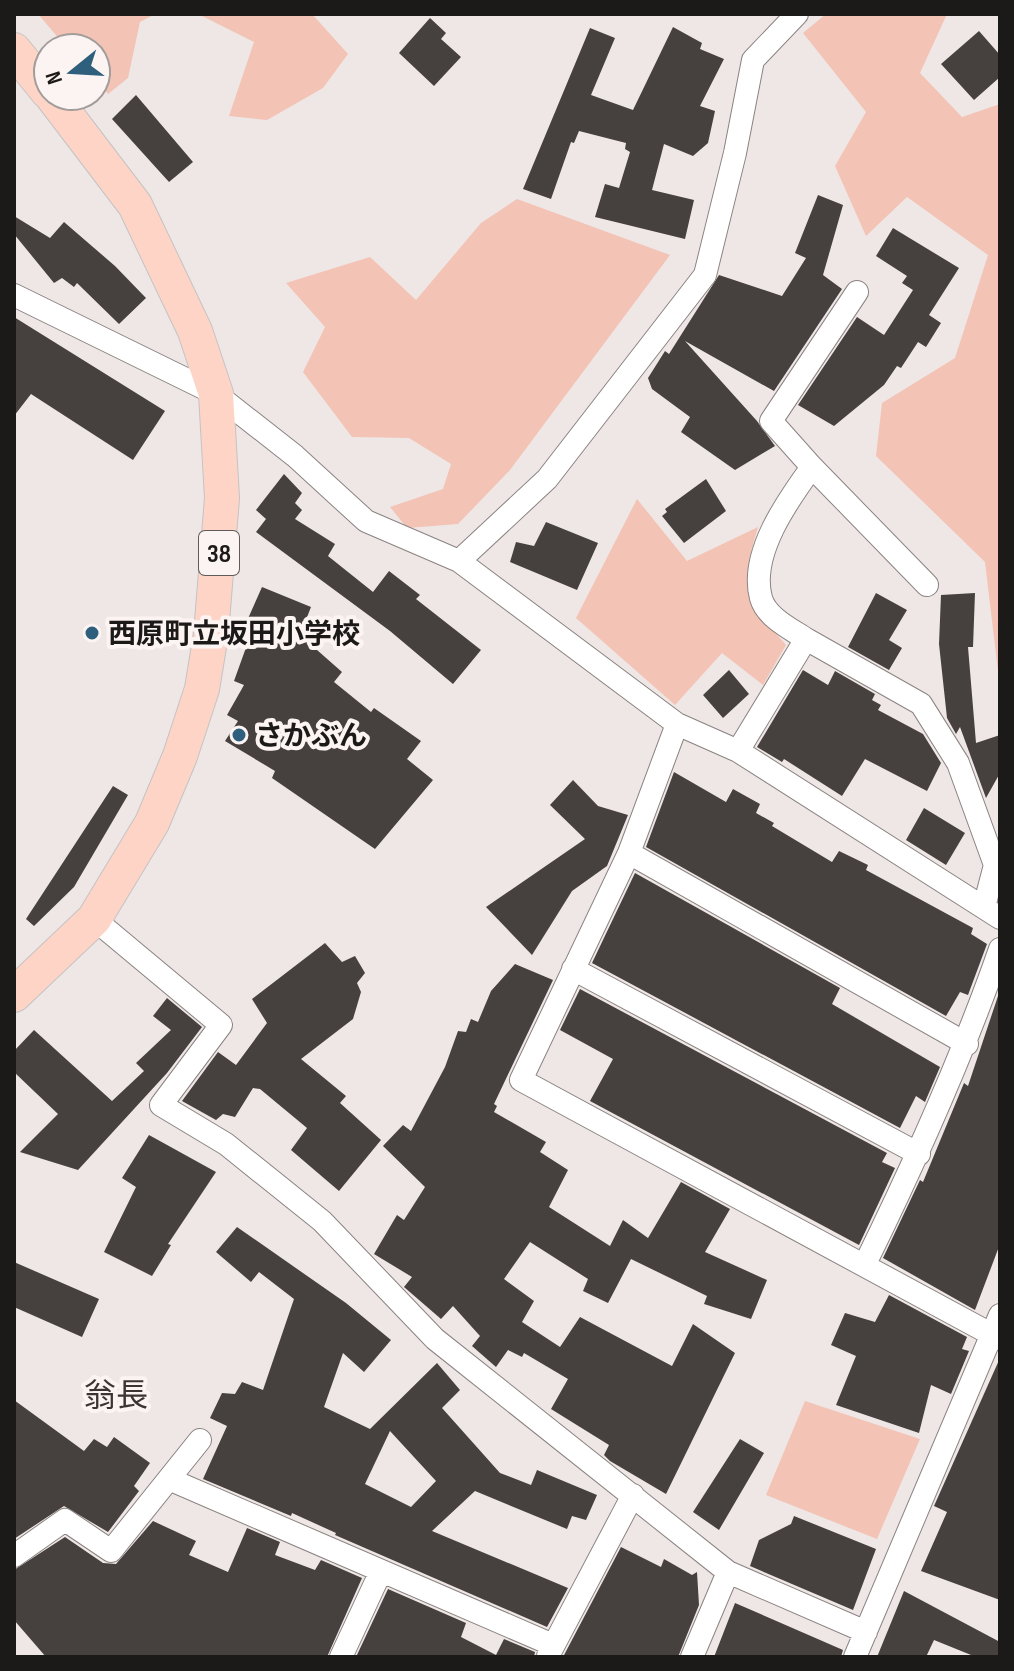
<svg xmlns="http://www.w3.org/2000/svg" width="1014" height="1671" viewBox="0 0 1014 1671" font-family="'Sofia Sans Condensed','Noto Sans JP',sans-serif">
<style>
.green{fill:#f3c3b5}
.building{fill:#46403e;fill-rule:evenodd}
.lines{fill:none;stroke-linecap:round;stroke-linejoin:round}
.street-casing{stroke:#8a8381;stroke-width:24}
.primary-casing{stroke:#c4c3c3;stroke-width:36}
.street{stroke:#fff;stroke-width:22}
.primary{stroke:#fed4c7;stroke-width:34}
.poi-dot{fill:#2e5f7d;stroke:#fcf4f2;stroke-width:3}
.labels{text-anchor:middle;stroke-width:8;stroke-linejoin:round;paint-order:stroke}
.shield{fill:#fcf4f2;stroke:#5f5b5a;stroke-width:2}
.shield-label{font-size:26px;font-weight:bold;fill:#1c1a19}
.poi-label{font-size:28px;font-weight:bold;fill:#1c1a19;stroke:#fcf4f2;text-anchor:start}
.quarter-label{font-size:32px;fill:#3a3432;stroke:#fcf4f2}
</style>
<rect width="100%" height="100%" fill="#efe7e5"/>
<path class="green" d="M38,14H155L140,22L128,78L108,94L96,80V48H67Z
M198,14H312L348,54L323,88L267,120L229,116L254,42Z
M826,14H947L920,73L962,117L1000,104V688L985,562L876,456L882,403L955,358L988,255L907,197L866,236L835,166L866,112L803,33Z
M517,199L670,255L510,470L458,524L407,528L390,507L443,489L451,464L409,438L352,437L303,372L325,327L286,283L370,257L416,300L481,223Z
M637,499L687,561L758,527C739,592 742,595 786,645L763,685L722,653L675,705L576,618Z
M805,1401L920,1439L877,1539L766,1495Z"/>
<path class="building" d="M430,18L446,33L441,39L461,57L434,86L399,53Z
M673,27L702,43L700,49L724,59L700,106L715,111L708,143L693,156L664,144L652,190L694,200L685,239L595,217L605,184L619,188L630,152L625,149L626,143L579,131L574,143L571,142L551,199L523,189L590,28L615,38L591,95L633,110Z
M979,31L1000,55V77L974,100L941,64Z
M136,95L193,162L169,182L112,119Z
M818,195L843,205L823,275L842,289L774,391L685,341L757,421L775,446L735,470L681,432L690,417L652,389L648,378L665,351L669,354L719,275L782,296L806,258L795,253Z
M14,216L50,238L64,222L115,266L146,298L119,324L77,283L74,287L62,278L54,283L14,234Z
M893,228L959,268L929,315L941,323L926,347L918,342L901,368L897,366L884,385L834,426L798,405L857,317L884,335L913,290L902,283L907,276L876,256Z
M14,317L165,411L133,460L31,394L14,416Z
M284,474L302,493L295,503L302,510L295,519L335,544L328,556L373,592L389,571L420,595L416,599L481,650L453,684L390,631L256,532L266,519L256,510Z
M706,479L726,511L684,543L662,516L667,512L665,509Z
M546,522L598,543L577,590L510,562L516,542L534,546Z
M262,587L311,607L300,635L342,672L334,682L371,712L374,708L421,741L407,759L433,780L375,849L272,778L275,771L225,741L238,721L227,715L244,685L234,681L248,642L239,639Z
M876,593L907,610L889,640L902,648L889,670L848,647Z
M975,593L973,647H968L976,743L1000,735V773L986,798L960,727L956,734L947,718L939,644L941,595Z
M729,670L749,694L723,718L703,695Z
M803,670L828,685L835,671L875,694L872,700L881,705L878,710L923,734L941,763L927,791L865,759L842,796L784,759L782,762L757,747Z
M674,772L726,802L733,789L760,804L756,813L774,823L772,826L832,862L839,851L868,865L866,870L973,928L971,934L987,944L968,995L960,992L946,1016L646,847Z
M573,780L598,806L628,815L607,866L572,891L532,955L486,907L585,839L550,805Z
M113,786L128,795L74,887L34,926L26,919Z
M924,808L965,833L946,865L906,840Z
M635,873L840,988L832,1004L940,1067L925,1102L916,1096L900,1128L592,963Z
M325,943L342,962L355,956L365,973L357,983L361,992L353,1019L301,1059L346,1096L340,1103L381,1140L339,1191L291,1150L307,1128L260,1089L253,1088L235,1117L223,1114L216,1120L182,1101L218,1052L236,1065L267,1023L252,999Z
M515,964L553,980L494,1104L497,1106L494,1112L546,1142L540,1152L568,1170L549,1207L610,1246L623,1220L648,1238L681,1182L730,1209L705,1252L767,1280L751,1319L704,1304L707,1296L631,1259L608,1303L583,1291L588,1279L530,1242L504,1279L534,1301L522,1322L560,1347L580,1317L672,1366L693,1324L735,1353L666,1494L610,1461L604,1455L609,1445L551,1409L568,1379L524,1353L522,1357L508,1350L496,1367L472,1346L480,1336L453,1306L441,1319L404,1287L412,1277L374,1254L397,1215L404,1220L425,1187L383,1146L403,1125L411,1131L445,1067L458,1031L466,1032L471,1019L478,1022L491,991Z
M580,989L887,1153L882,1162L895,1168L859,1245L590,1101L613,1059L560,1030Z
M1000,990V1244L975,1310L883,1258L920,1180L923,1182L964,1083L968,1086Z
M167,998L202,1027L167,1073L78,1170L20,1152L58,1114L14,1072V1051L34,1030L112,1101L144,1071L136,1063L171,1030L153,1016Z
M149,1135L216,1172L168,1244L171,1245L152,1276L104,1252L136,1187L122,1178Z
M237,1227L346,1303L391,1340L364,1372L343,1353L324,1407L370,1429L437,1363L460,1390L442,1408L500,1473L531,1485L537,1470L597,1495L586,1520L572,1516L567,1529L475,1491L432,1531L568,1588L547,1627L335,1535L336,1533L292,1513L291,1516L203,1479L227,1426L210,1418L222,1393L235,1394L242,1382L263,1390L294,1299L259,1272L251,1282L216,1252ZM390,1431L436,1481L411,1507L365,1484Z
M14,1262L99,1299L82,1337L14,1307Z
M889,1295L967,1337L962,1349L969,1351L951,1394L931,1385L919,1433L836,1405L856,1356L831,1345L845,1313L875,1322Z
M1000,1358V1600L921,1571L947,1512L934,1506Z
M14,1400L84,1451L94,1439L107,1447L114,1437L150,1463L134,1486L139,1491L108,1532L64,1506L14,1539Z
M740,1439L764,1453L719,1530L693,1512Z
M794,1516L876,1549L853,1610L750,1566L759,1540L791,1524Z
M153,1521L196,1541L189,1555L228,1572L247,1528L280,1542L275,1555L315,1570L321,1560L362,1578L327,1657H46L14,1620V1570L65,1537L103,1563L116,1564Z
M621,1547L661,1567L664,1559L692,1575L697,1572L699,1605L678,1657H563Z
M388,1589L466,1623L461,1637L496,1655L504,1639L535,1652L534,1657H356Z
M904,1591L1000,1642V1657H976L934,1640L926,1657H877Z
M735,1603L843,1650L841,1657H714Z"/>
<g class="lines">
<defs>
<path id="street" d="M14,295L216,394L295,456L366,521L459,561L677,724L738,751L1000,918
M812,467L771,421L857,292
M459,561L547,479L705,275L735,153L753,60L797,14
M806,639C791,629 766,617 761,598C749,554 788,500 812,467L927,585
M677,724L629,853L521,1080L1000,1339
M738,751L806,639L921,704L958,763L995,865L984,907
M629,853L967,1044
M94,919L221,1025L161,1105L226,1144L322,1221L435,1339L728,1572L866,1632
M573,969L919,1154
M865,1264C916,1160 962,1058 1000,949
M171,1480L553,1645
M14,1556L65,1520L111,1551L200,1440
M548,1656L633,1495
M341,1657L381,1571
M692,1657L728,1572
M855,1657L1000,1315"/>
<path id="primary" d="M14,50L48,92
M14,995L94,919L152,823L180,756L202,689L211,634L222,498L216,394L195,331L135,205L52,96"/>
</defs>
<use href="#street" class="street-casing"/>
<use href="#primary" class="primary-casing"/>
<use href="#street" class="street"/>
<use href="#primary" class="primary"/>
</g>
<g class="poi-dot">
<circle cx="92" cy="633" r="8"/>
<circle cx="239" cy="735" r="8"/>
</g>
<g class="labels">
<rect class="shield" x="199" y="531" width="40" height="44" rx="6"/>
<g class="shield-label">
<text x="219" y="562">38</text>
</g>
<g class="poi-label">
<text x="108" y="643">西原町立坂田小学校</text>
<text x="255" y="745">さかぶん</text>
</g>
<g class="quarter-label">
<text x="116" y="1406">翁長</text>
</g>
</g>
<rect width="1014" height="1671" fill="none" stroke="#1c1a19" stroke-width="32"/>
<g transform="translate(72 72) rotate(252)"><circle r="38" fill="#fcf4f2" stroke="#a29d9b" stroke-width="2"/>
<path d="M0-6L14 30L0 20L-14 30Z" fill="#2e5f7d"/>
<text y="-12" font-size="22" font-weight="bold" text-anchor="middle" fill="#1c1a19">N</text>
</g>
</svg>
